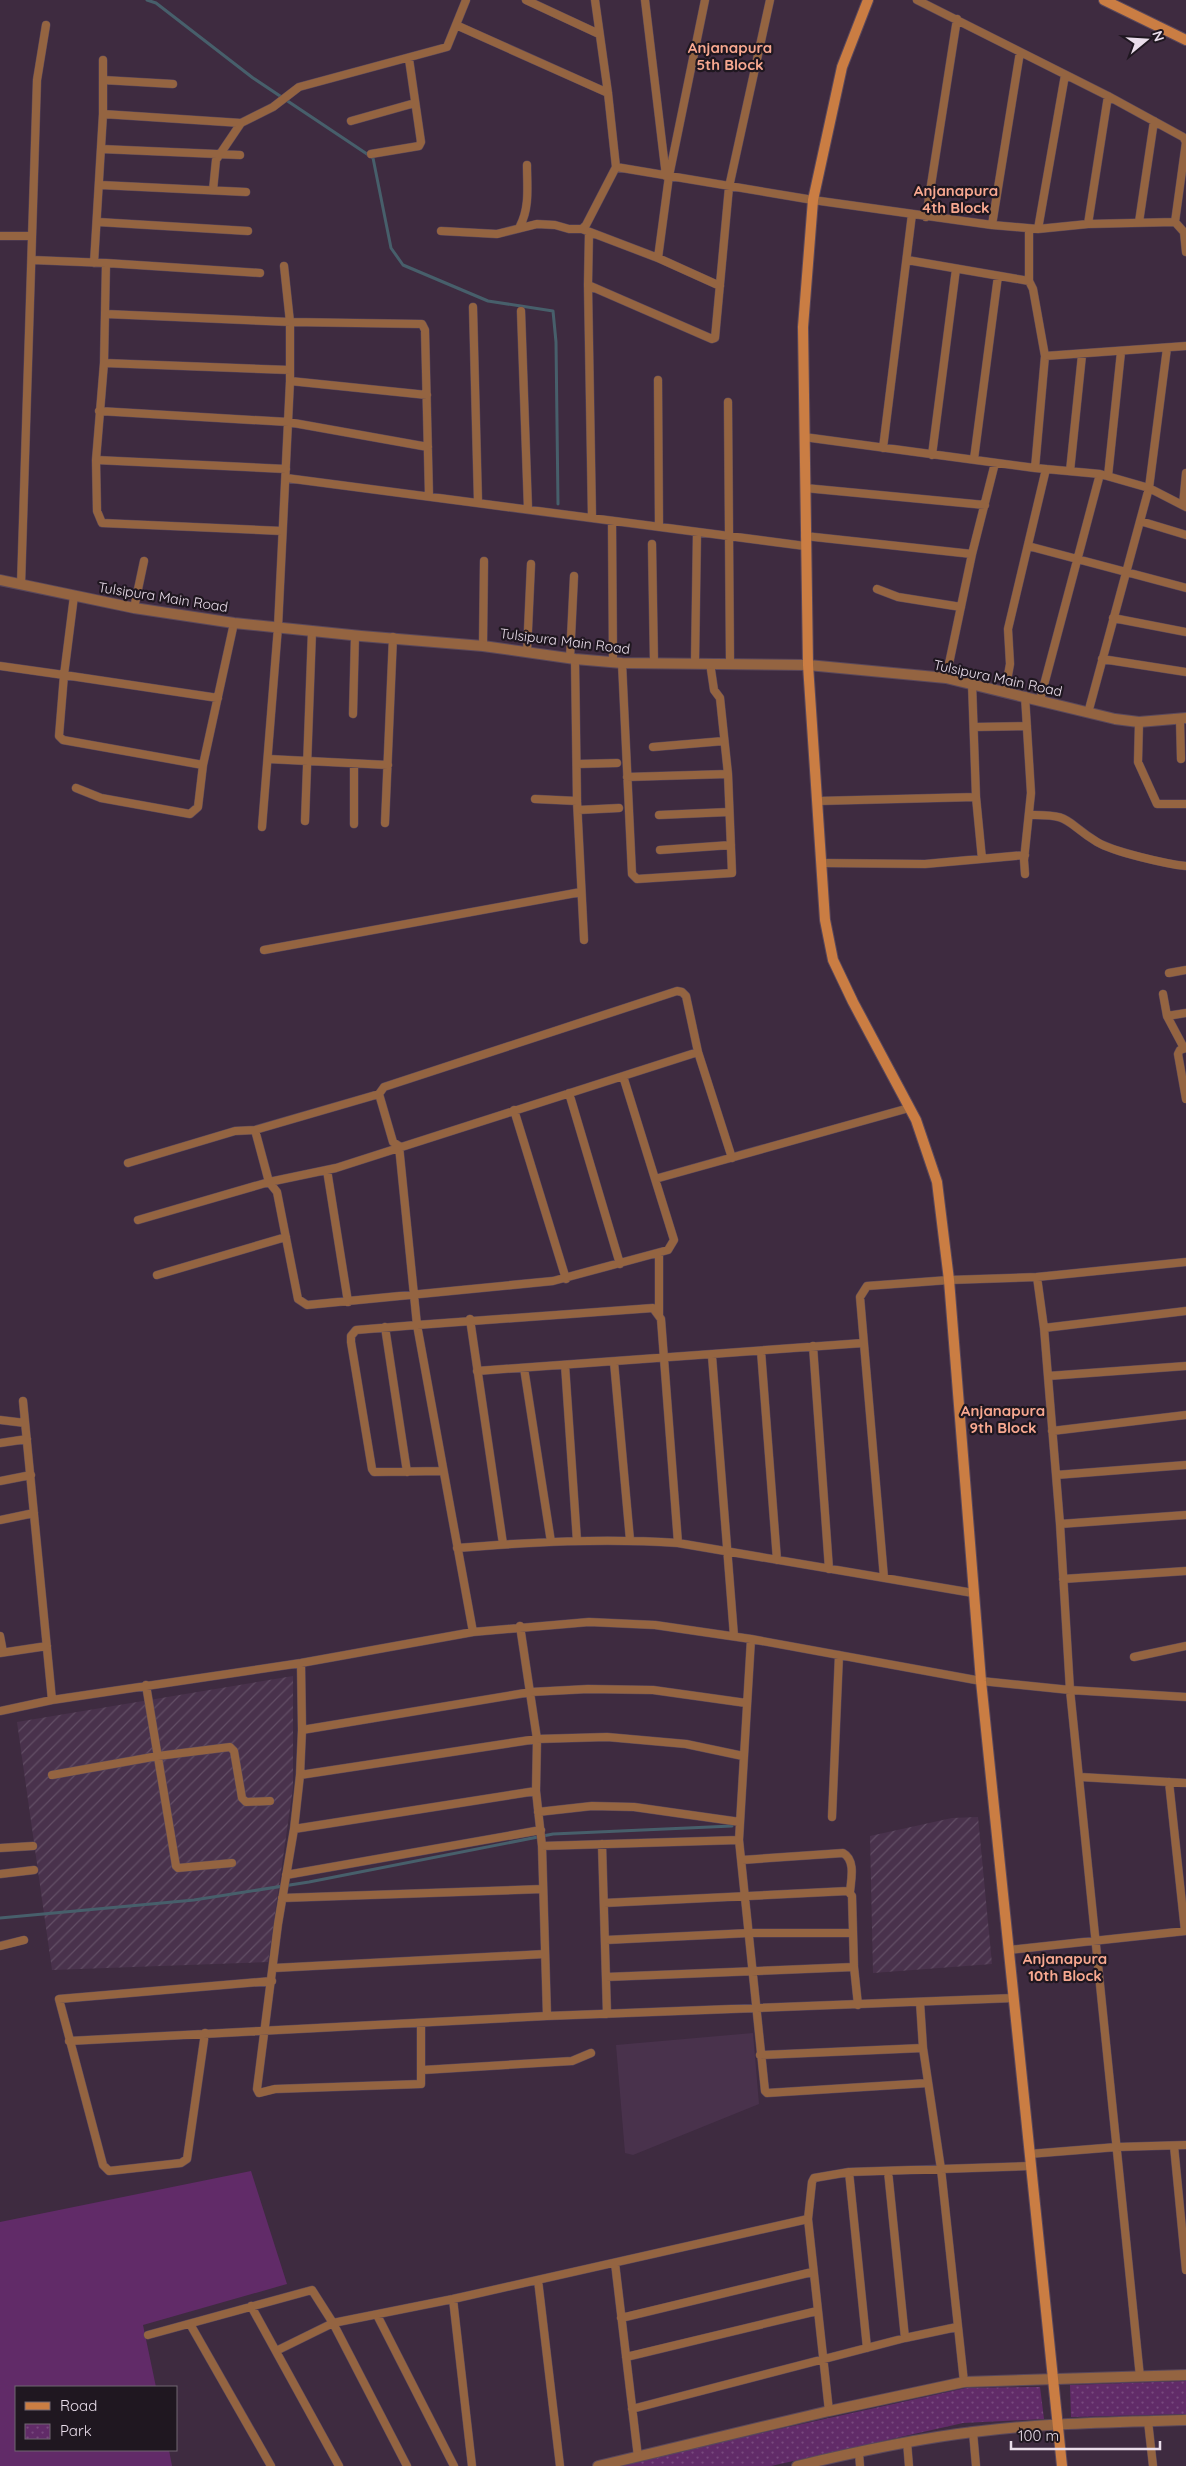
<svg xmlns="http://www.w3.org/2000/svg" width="1186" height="2466" viewBox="0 0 1186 2466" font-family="Quicksand,sans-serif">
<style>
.built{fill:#49324c}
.industrial{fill:url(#industrial-furrows)}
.grass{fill:#612b68}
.park{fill:url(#park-dots)}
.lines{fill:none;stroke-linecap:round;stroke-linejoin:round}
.stream{stroke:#475f6b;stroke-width:3}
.minor-casing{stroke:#5a485b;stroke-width:9}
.tertiary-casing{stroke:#5a485b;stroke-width:12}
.secondary-casing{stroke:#5a485b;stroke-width:12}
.minor{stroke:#946441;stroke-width:8}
.tertiary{stroke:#946441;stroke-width:10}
.secondary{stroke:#ca7d43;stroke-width:10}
.labels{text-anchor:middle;stroke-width:4.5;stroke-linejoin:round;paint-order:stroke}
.street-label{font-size:14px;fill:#eadeeb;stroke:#1f1720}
.neighbourhood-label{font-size:15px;font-weight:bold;fill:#f8a890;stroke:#1f1720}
</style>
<defs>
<pattern id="industrial-furrows" width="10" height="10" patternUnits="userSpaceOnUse" patternTransform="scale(1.25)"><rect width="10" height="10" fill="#49324c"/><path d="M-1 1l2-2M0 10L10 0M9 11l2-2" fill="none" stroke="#634f66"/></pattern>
<pattern id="park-dots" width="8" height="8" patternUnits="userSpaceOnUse" patternTransform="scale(1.25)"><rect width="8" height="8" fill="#612b68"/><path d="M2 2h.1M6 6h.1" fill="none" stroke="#78497e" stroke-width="1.8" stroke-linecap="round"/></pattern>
</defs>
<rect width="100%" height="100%" fill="#3e2b40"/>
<path class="built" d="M753,2033L759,2104L633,2155L625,2153L616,2045Z"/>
<path class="industrial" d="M293,1676V1788L268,1962L52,1970L17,1722Z
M978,1817L992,1964L873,1973L870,1836L952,1818Z"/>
<path class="grass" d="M251,2171L287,2284L143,2325L156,2387H16V2450H169L172,2466H0V2222Z"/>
<path class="park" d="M1186,2381V2414L1071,2417L1070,2385Z
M1040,2387L1044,2419L963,2423L771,2466H611L966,2388Z"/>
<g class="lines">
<path class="stream" d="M147,0L156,3L253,78L373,158L391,248L403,265L488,301L553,311L556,342L558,504
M0,1918L194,1900L309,1882L553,1834L732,1826"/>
<defs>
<path id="minor" d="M526,0L599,34
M645,0L666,176
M917,0L1108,96L1183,137L1186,142L1175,222
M456,25L608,93
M103,80L173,84
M103,114L241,123L216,160L213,190
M351,121L415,103
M241,123L273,107L299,87L447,47L466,0
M101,149L240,155
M371,154L419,146L421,142L409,59
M616,167L813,200L992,225L1038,229L1088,224L1175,222L1184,232L1186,252
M100,185L246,192
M926,217L957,19
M98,222L248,231
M1139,222L1154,121
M1088,224L1108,96
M992,225L1020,52
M520,226C530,207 527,186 527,165
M582,229L586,225L616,167L608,93L595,0
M1029,229V281L1033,289L1045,356L1186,346
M1038,229L1065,75
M441,231L497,234L537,224L555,225L569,229H582L658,258L720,286
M0,236H32
M658,258L669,176L705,0
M32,260L106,263L104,363L96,460L286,469
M907,260L1029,281
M94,263L103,114V60
M106,263L260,273
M588,285L589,232
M473,307L478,502
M521,311L528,509
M106,314L290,322L422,324L425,330L429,496
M104,363L290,370
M658,380L659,527
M290,381L427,395
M728,402L730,663
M99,411L288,422L428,447
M804,437L1035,468L1100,474L1149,488L1186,507
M883,448L912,214
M932,455L956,269
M974,459L998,276
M96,460L97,511L102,523L282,531
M1035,468L1045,356
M1070,471L1082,355
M1108,476L1121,352
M286,478L805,546
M805,488L985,505
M1183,505L1186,473
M592,518L588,285L712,339L715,338L729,187L770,0
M612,521L613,663
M1140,521L1186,535
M805,536L972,554
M652,544L654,663
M1028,546L1186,588
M21,585L37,80L46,25
M877,589L898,597L961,607
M74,596L64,675L218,698
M134,608L144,561
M1113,618L1186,632
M483,646L484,561
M527,652L531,564
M570,658L574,576
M575,659L577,801L584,940
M1102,659L1186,672
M622,663L632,874L637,879L732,873L728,774L720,698L714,690L710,663
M695,663L697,532
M0,666L64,675L59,736L63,740L203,765
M946,678L972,554L995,463
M1005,692L1010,664L1008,629L1046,469
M1040,700L1100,474
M1088,713L1149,488L1167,348
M353,714L355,635
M1180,719L1181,759
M1139,722L1138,762L1157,804H1186
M974,727L1027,726
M653,747L724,741
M268,759L388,765
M354,764V824
M577,764L617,763
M627,777L728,774
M76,788L101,798L190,814L198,807L203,765L234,623
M976,797L982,859
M535,799L577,801
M818,801L976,797L972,683
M578,810L619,808
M659,815L729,812
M1029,815C1073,814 1064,822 1097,842C1114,852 1166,864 1186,866
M305,821L312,631
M385,823L393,637
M262,827L278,627L290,381V322L284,266
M660,850L731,845
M821,863L925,864L1025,855
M1025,874L1024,860L1031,793L1025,696
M264,950L581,892
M1169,973L1186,970
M1163,994L1167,1016L1184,1048
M1167,1016L1186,1013
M1186,1048L1180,1050L1178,1054L1186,1099
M569,1093L620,1264
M514,1110L566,1279
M255,1130L269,1182L277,1192L298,1299L307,1305L553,1281L668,1250L674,1240L623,1076
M399,1146L393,1142L379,1094L384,1087L677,991L682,992L686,996L698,1052L732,1158
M399,1146L417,1325L356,1330L351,1336V1342L372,1469L374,1472L443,1471
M128,1163L235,1131L255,1130L379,1094
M327,1170L348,1302
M655,1179L909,1108
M138,1220L269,1182L336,1168L698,1052
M659,1253V1315
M157,1275L286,1237
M1037,1277L1044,1328L1060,1524L1070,1690L1140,2377
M470,1319L503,1544
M385,1327L407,1472
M1044,1328L1186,1311
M813,1346L829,1569
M761,1351L777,1560
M712,1356L734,1636
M614,1362L630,1540
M565,1365L577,1541
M524,1368L551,1542
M477,1371L863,1343
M1048,1376L1186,1366
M23,1401L52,1700
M0,1420L25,1423
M1052,1431L1186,1415
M0,1443L27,1439
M1056,1475L1186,1465
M0,1481L31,1475
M0,1520L34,1513
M1060,1524L1186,1515
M457,1548C531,1542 604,1538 678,1543L973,1593
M884,1578L860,1297L867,1286L949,1280L1037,1277L1186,1262
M1063,1579L1186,1571
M520,1626L537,1739L536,1791L542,1846L547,2016
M473,1632L417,1325L653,1308L661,1319L678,1543
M0,1636L3,1652
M751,1639L739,1840L765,2091L767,2093L928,2083
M0,1653L47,1646
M1134,1657L1186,1646
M301,1663L302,1730L300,1775L294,1829L278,1924L257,2089L259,2093L275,2089L421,2084V2023
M146,1685L176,1866L178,1868L232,1863
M0,1711L52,1700L301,1663L473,1632L589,1622L655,1625L751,1639L981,1681L1070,1690L1186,1697
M302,1730L531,1692L588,1689L653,1690L746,1703
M52,1775L158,1756L230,1747L234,1751L242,1798L246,1802L270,1801
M300,1775L537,1739L607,1737L686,1744L743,1756
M1080,1777L1186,1783
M1169,1782L1185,1931
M538,1812L592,1806L634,1807L740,1822
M832,1817L839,1655
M294,1829L536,1791
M602,1844L607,2014
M542,1846L739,1840
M0,1848L33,1846
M742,1860L843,1853C856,1860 851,1880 850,1892
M0,1874L34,1870
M286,1875L541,1830
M282,1898L543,1889
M604,1903L848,1891L852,1896L854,1967L858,2005
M606,1940L749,1933H853
M0,1946L24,1940
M1009,1950L1186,1931
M274,1968L545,1954
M606,1977L854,1967
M920,2002L923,2048L941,2169L964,2382
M205,2033L187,2159L181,2163L109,2171L103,2165L59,1999L272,1981
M69,2041L547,2016L1014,1998
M760,2055L923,2048
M423,2070L572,2061L591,2053
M1174,2146L1186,2270
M1029,2154L1117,2147L1186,2145
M888,2171L905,2338
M849,2172L867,2348
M615,2263L638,2457
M538,2280L560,2466
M453,2299L472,2466
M251,2306L339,2466
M377,2315L454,2466
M621,2318L812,2272
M190,2324L271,2466
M148,2335L312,2290L333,2323L276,2351
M626,2357L817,2311
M632,2409L905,2338L957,2327
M829,2411L808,2219L812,2182L814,2178L849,2172L1030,2166
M1148,2421L1153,2466
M973,2432L976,2466
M907,2442L909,2466
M859,2453L860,2466
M407,2466L333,2323L453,2299L808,2219"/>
<path id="tertiary" d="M0,580L134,608L234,623L361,636L483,646L575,659L622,663L808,665L946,678L1115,719L1139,722L1186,718
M598,2466L829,2411L964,2382L1186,2375
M797,2466C855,2452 914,2439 973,2432C1044,2423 1115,2422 1186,2420"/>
<path id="secondary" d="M868,0L842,67L813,200L803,327L808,665L825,920L833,960L853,1002L916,1120L937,1182L949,1280L981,1681L1062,2466
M1104,0L1186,40"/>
</defs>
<use href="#minor" class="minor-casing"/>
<use href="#tertiary" class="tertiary-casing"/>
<use href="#secondary" class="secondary-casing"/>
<use href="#minor" class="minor"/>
<use href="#tertiary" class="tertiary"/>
<use href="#secondary" class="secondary"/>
</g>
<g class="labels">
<g class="street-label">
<text transform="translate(163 597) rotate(9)" y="5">Tulsipura Main Road</text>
<text transform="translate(565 641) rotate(7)" y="5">Tulsipura Main Road</text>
<text transform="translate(998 678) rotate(12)" y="5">Tulsipura Main Road</text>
</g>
<g class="neighbourhood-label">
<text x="730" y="53">Anjanapura<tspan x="730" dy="17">5th Block</tspan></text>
<text x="956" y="196">Anjanapura<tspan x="956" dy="17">4th Block</tspan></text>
<text x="1003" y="1416">Anjanapura<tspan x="1003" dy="17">9th Block</tspan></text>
<text x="1065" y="1964">Anjanapura<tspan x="1065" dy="17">10th Block</tspan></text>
</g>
</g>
<rect x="15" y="2386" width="162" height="65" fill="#1f1720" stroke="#706771"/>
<rect x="25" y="2402" width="25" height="8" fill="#ca7d43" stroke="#706771"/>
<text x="60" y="2411" font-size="15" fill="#eadeeb">Road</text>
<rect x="25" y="2424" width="25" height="15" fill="url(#park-dots)" stroke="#706771"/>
<text x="60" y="2436" font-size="15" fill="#eadeeb">Park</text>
<g transform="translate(1146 40) rotate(72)" stroke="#1f1720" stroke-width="4" paint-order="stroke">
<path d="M0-4L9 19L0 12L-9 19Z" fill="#eadeeb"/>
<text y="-8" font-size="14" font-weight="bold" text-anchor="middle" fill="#eadeeb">N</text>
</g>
<path d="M1011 2441v8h149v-8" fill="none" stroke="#eadeeb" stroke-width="2.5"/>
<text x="1018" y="2441" font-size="15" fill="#eadeeb" stroke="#1f1720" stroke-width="4" paint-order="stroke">100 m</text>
</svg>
